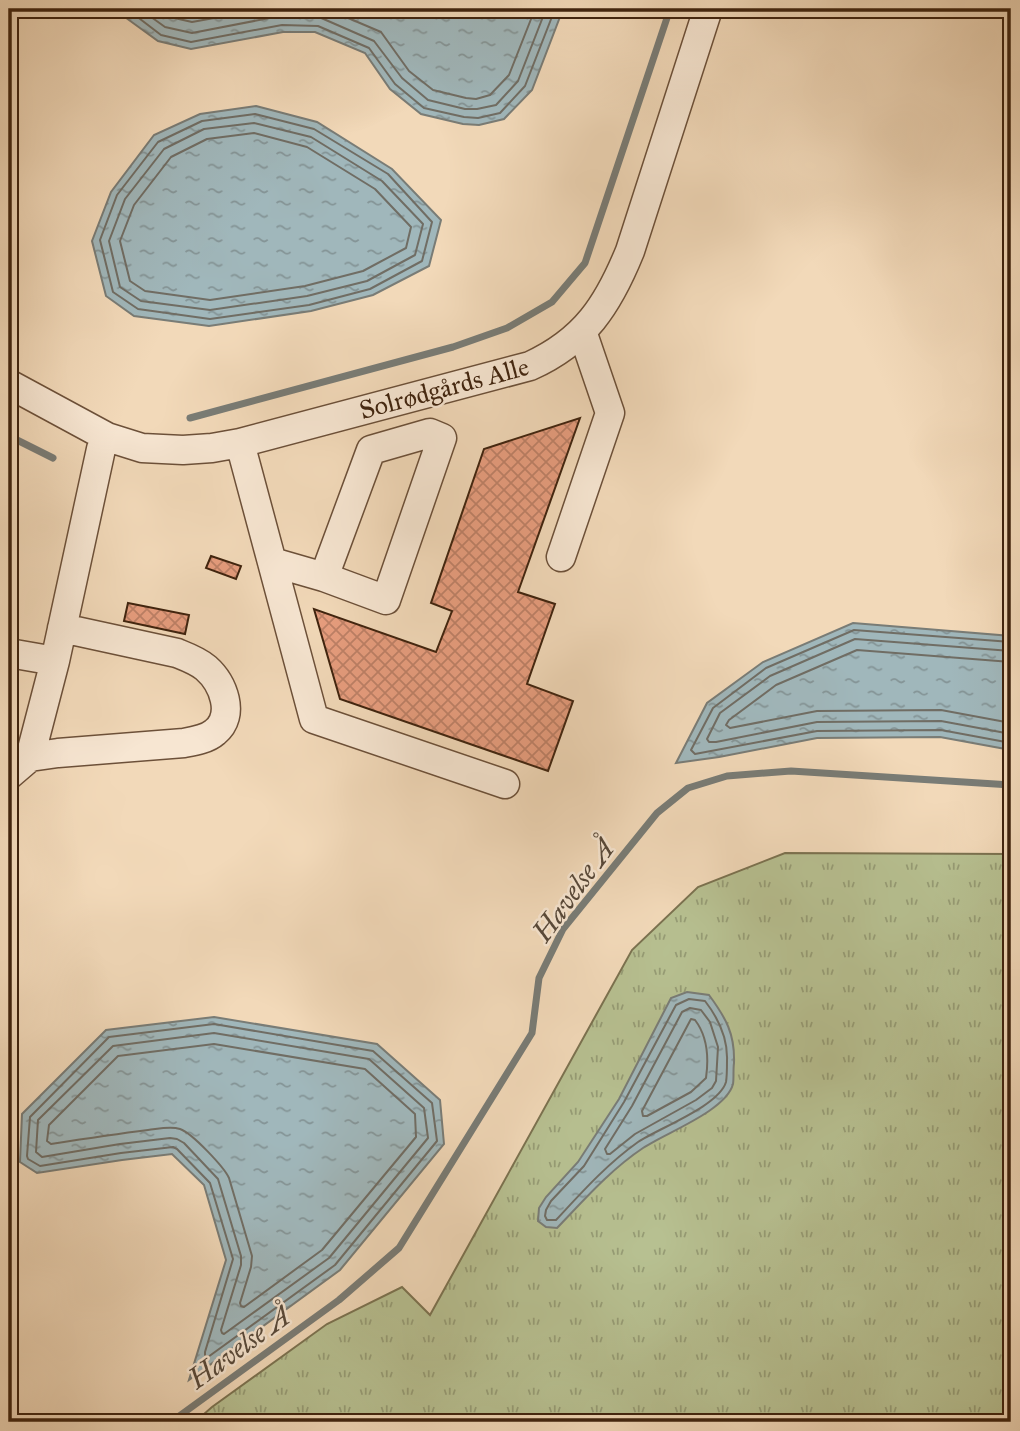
<svg xmlns="http://www.w3.org/2000/svg" width="1020" height="1431" viewBox="0 0 1020 1431" font-family="'IM FELL Great Primer',serif">
<style>
.grass{fill:url(#grass-tufts);stroke:#7b7250;stroke-width:2}
.water{fill:url(#water-ripples);stroke:#797c76;stroke-width:2}
.lines{fill:none;stroke-linecap:round;stroke-linejoin:round}
.shore{stroke:#706d64;stroke-width:2}
.stream{stroke:#797c76;stroke-width:7}
.building{fill:url(#building-cross-hatch);stroke:#3f230e;stroke-width:2}
.minor-casing{stroke:#6c5039;stroke-width:31}
.minor{stroke:#f7e6d2;stroke-width:28}
.labels{text-anchor:middle;stroke-width:5;stroke-linejoin:round;paint-order:stroke}
.street-label{font-size:26px;fill:#3f230e;stroke:#f7e6d2}
.water-label{font-size:28px;font-style:italic;fill:#574839;stroke:#f7e6d2}
</style>
<defs>
<pattern id="grass-tufts" width="24" height="20" patternUnits="userSpaceOnUse" patternTransform="scale(1.75)"><rect width="24" height="20" fill="#b7c091"/><path d="M3 7l-1-3M5 7V3M7 7l1-3M15 17l-1-3M17 17v-4M19 17l1-3" fill="none" stroke="#969c75"/></pattern>
<pattern id="water-ripples" width="26" height="14" patternUnits="userSpaceOnUse" patternTransform="scale(1.75)"><rect width="26" height="14" fill="#a0b7bb"/><path d="M2 4q2-2 4 0t4 0M15 11q2-2 4 0t4 0" fill="none" stroke="#849496"/></pattern>
<pattern id="building-cross-hatch" width="8" height="8" patternUnits="userSpaceOnUse" patternTransform="scale(1.75)"><rect width="8" height="8" fill="#e79d7e"/><path d="M0 0l8 8M0 8l8-8" fill="none" stroke="#bd8066"/></pattern>
</defs>
<rect width="100%" height="100%" fill="#f2d9b9"/>
<filter id="stains"><feTurbulence type="fractalNoise" baseFrequency=".00286" numOctaves="4"/><feColorMatrix values="0 0 0 0 .2 0 0 0 0 .09 0 0 0 0 .02 0 0 0 .5 -.17"/></filter>
<radialGradient id="worn" r=".72"><stop offset=".6" stop-color="#630" stop-opacity="0"/><stop offset="1" stop-color="#630" stop-opacity=".3"/></radialGradient>
<path class="grass" d="M785,853L1011,854V1422H195L212,1407L327,1324L402,1287L430,1315L632,950L698,887Z"/>
<path class="water" d="M120,9H563L532,90L504,119L479,125L463,124L421,114L390,89L365,53L315,32H283L191,49L158,41L122,15Z
M256,106L317,122L392,169L441,220L429,266L373,295L311,311L209,326L134,316L106,296L92,241L111,192L154,135L200,114Z
M853,623L1011,636V750L940,737L817,738L719,757L676,763L707,703L763,662Z
M687,992L709,995C726,1018 735,1034 734,1063C733,1070 734,1078 733,1084C726,1111 665,1133 643,1148C610,1170 584,1200 557,1228L546,1227L538,1221L539,1208L546,1197L578,1162L619,1099L671,998Z
M214,1017L377,1044L440,1100L444,1144L340,1270L189,1380L226,1260L204,1185L172,1154L122,1160L37,1173L20,1162L22,1114L106,1030Z"/>
<g class="lines">
<path class="shore" d="M127,9L161,35L191,42L282,25L318,26L369,48L395,84L424,108L464,117L478,118L500,113L525,86L555,9
M140,9L165,27L192,33L280,16L319,17L374,41L402,78L428,100L465,109H477L496,105L518,81L546,9
M158,9L170,17L192,22L264,9
M327,9L381,32L409,71L433,90L466,98L476,99L490,95L509,75L535,9
M255,114L314,129L388,174L432,222L422,261L370,289L309,305L210,319L138,309L113,292L100,240L117,195L158,142L202,121Z
M254,123L311,137L382,181L423,224L415,255L367,281L307,296L210,310L141,301L120,287L109,241L125,199L164,149L204,129Z
M254,133L307,147L375,189L411,227L406,248L363,271L305,286L210,300L145,291L130,281L120,241L134,205L171,157L207,139Z
M1011,642L854,630L766,668L713,708L691,750L695,754L817,731L941,730L1011,743
M1011,651L855,639L770,676L720,713L707,739L709,742H716L817,722L941,721L1011,734
M1011,662L857,650L776,685L729,720L726,725L730,728L817,711L941,710L1011,723
M689,999L705,1001C719,1019 728,1038 727,1061C727,1067 727,1076 726,1082C719,1106 659,1128 638,1142C607,1164 582,1192 556,1220H547L545,1216L546,1210L551,1201L584,1166L624,1102L676,1005Z
M690,1008L701,1010L710,1022L718,1047L716,1081L712,1088L696,1100L635,1134L610,1154H607L605,1149L632,1106L682,1012Z
M691,1019L695,1020C708,1037 709,1057 706,1078L691,1092L647,1116H643L642,1111Z
M214,1024L373,1051L432,1103L437,1141L335,1265L208,1357L205,1355V1352L233,1259L210,1183L177,1149L173,1147L121,1153L40,1166L28,1159L27,1156L30,1117L109,1037Z
M214,1033L369,1059L424,1108L428,1138L329,1258L224,1334L222,1333L221,1330L241,1265V1256L218,1179L184,1143L177,1139L170,1138L120,1144L42,1157L36,1152L38,1120L113,1046Z
M214,1044L365,1069L415,1114L416,1137L322,1250L244,1307L241,1306L240,1303L251,1267L252,1256L229,1178C224,1167 192,1133 180,1129C170,1126 158,1129 148,1130C116,1134 83,1139 51,1144L47,1141L49,1125L118,1056Z"/>
<path class="stream" d="M190,418L453,347L507,328L552,302L585,263L670,9
M9,436L53,458
M171,1422L339,1300L399,1248L532,1033L539,978L563,929L657,813L688,788L727,776L791,771L1011,785"/>
</g>
<path class="building" d="M580,418L518,592L555,604L527,684L573,701L548,771L340,699L314,609L436,652L452,611L431,603L484,449Z
M211,556L241,566L236,579L206,568Z
M128,603L189,615L185,634L124,621Z"/>
<g class="lines">
<defs>
<path id="minor" d="M9,384L107,437L142,448L183,450L212,448L240,443L530,366C585,341 608,305 630,251L708,9
M240,443L314,719L505,784
M561,557L610,413L582,331
M272,562L324,577L386,600L442,438L430,433L371,450L324,577
M9,653L55,661L101,449L107,437
M55,661L30,757L58,753L184,743C195,741 207,739 215,732C236,715 223,683 206,668C198,661 187,657 177,653L62,628
M9,775L30,757"/>
</defs>
<use href="#minor" class="minor-casing"/>
<use href="#minor" class="minor"/>
</g>
<g class="labels">
<g class="street-label">
<text transform="translate(444 388) rotate(-15)" y="9">Solrødgårds Alle</text>
</g>
<g class="water-label">
<text transform="translate(573 890) rotate(-54)" y="10">Havelse Å</text>
<text transform="translate(239 1347) rotate(-36)" y="10">Havelse Å</text>
</g>
</g>
<rect width="1020" height="1431" fill="none" stroke="#f2d9b9" stroke-width="35"/>
<rect x="10" y="10" width="999" height="1410" fill="none" stroke="#3f230e" stroke-width="3.5"/>
<rect x="18" y="18" width="985" height="1396" fill="none" stroke="#3f230e" stroke-width="2"/>
<rect width="100%" height="100%" filter="url(#stains)"/>
<rect width="100%" height="100%" fill="url(#worn)"/>
</svg>
